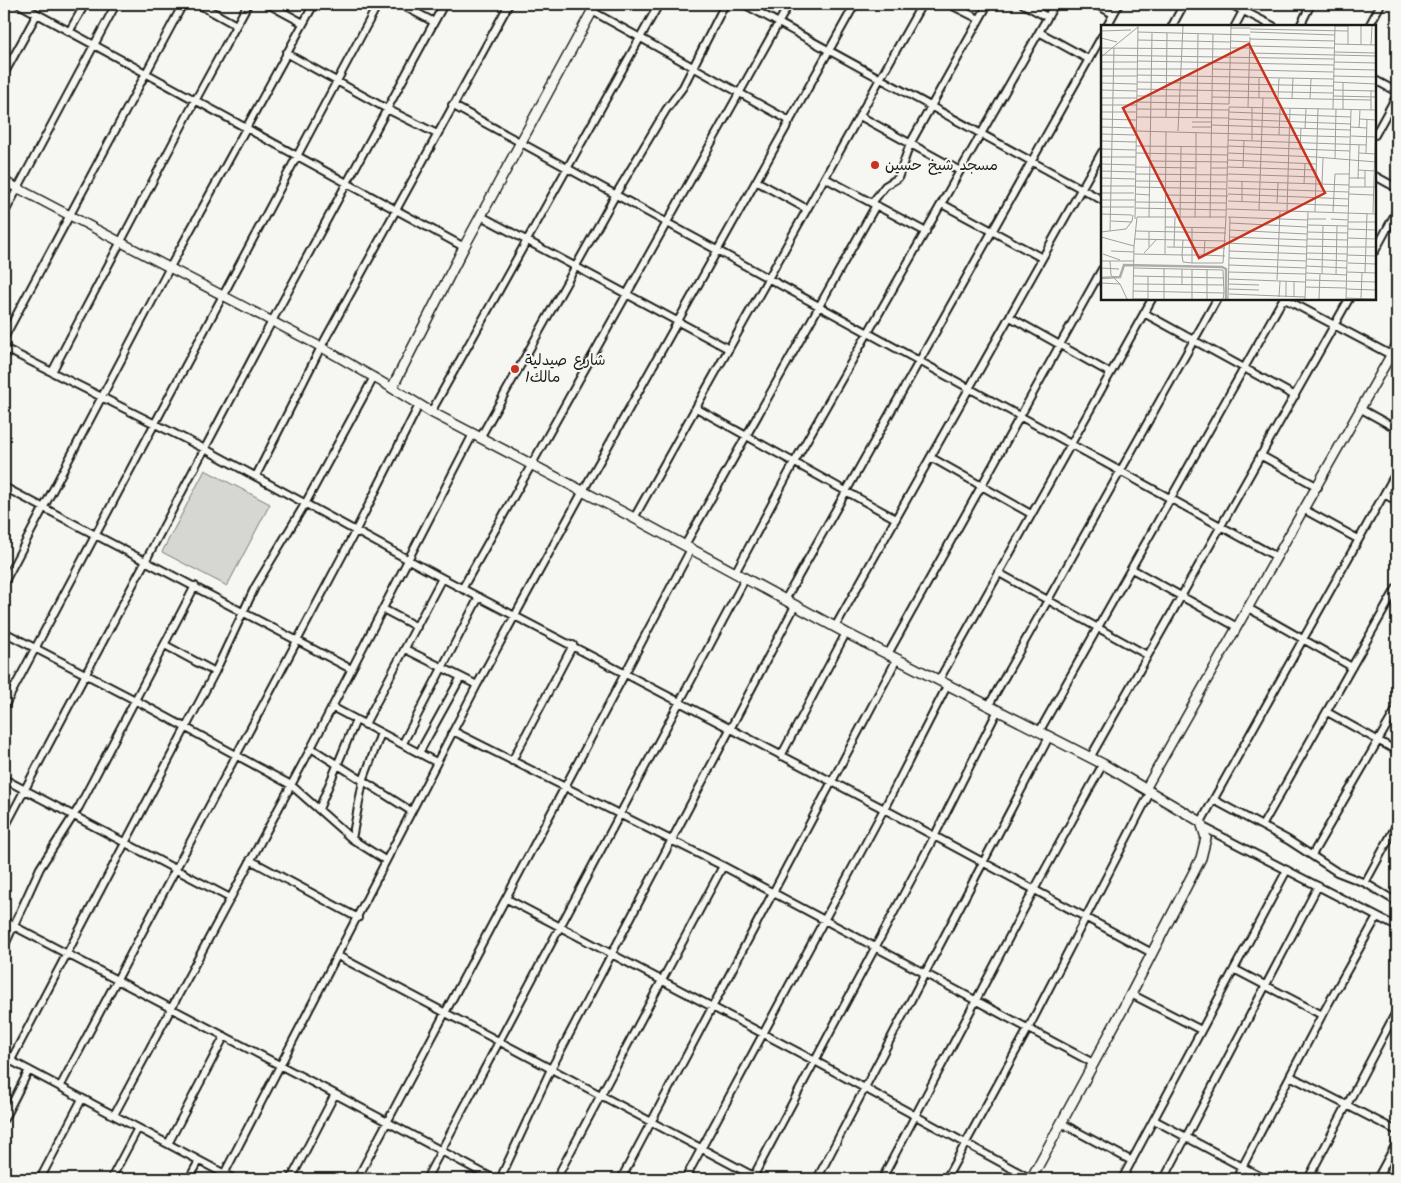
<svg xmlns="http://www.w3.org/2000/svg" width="1401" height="1183" viewBox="0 0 1401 1183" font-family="Kalam,'Playpen Sans Arabic',sans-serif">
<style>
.green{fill:#d6d6d2;stroke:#797977}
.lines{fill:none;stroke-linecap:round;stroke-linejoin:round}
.minor-casing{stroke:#1c1c1c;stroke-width:10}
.tertiary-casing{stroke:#1c1c1c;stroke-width:11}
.secondary-casing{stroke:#1c1c1c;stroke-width:12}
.minor{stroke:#f6f6f2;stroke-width:6}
.tertiary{stroke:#f6f6f2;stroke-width:8}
.secondary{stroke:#f6f6f2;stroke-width:9}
.poi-dot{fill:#c8321e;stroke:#f6f6f2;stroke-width:2}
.labels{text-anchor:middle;stroke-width:4;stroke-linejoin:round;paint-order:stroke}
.poi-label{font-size:15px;fill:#1c1c1c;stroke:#f6f6f2;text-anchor:start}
.inset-river{fill:none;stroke:#acaca9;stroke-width:2.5}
.inset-road{fill:none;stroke:#9f9f9c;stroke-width:1}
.view{fill:#c8321e;fill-opacity:0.15;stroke:#c8321e;stroke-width:2.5}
.inset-edge{fill:none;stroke:#1c1c1c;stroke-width:2.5}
</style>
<rect width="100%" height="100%" fill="#f6f6f2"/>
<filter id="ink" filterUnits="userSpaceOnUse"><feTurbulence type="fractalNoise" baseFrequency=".02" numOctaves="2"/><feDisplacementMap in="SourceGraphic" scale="10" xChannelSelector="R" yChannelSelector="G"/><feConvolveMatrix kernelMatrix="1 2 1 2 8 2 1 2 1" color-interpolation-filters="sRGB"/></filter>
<g filter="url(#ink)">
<path class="green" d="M205,470L270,504L227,586L162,552Z"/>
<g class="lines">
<defs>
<path id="minor" d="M19,4L464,247
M198,4L236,25
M268,4L303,23
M400,4L434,22
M744,4L1102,200
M949,4L979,19
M1023,4L1047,17
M1095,4L1113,14
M1230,4L1273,26
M592,11L790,121
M1107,26L1119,4
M1172,26L1184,4
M1235,26L1243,11
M1300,26L1311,4
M1369,26L1381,4
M69,32L85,4
M1039,32L1088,59
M286,53L387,109L437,134
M4,74L37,14
M1375,80L1397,92
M452,105L1277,557
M860,116L960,171
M1375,135L1397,95
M1375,176L1397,188
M825,178L926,232
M756,181L807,209
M872,203L885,186L898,178L910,144L988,4
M942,204L1042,258
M4,214L116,4
M481,216L729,349
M1375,251L1397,210
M1285,299L1391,355
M1144,313L1295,396
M1010,317L1110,373
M4,338L183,4
M4,348L205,449L442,578L884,809L1152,953
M52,372L195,101L248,4
M696,408L896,519
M1361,409L1397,429
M431,412L659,4
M480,438L616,194L666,110L683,87L725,4
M1260,455L1318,487
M932,458L1031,514
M256,476L321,347L509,4
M4,487L351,669
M1384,494L1397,501
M1305,510L1358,539
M634,518L922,4
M685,545L876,205
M1132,569L1237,627
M735,573L795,461L1055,4
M999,573L1147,655
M4,583L169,269L314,4
M462,589L789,4
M785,600L1102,36
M1248,608L1352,667
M383,609L417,627
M835,627L1102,152
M4,632L135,700L291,785L352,839L385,860
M165,645L215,672
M405,649L477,685
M888,654L1102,269
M939,680L1152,299
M989,705L1217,299
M4,707L378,4
M332,707L436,762
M1327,712L1397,751
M365,724L442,578
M453,731L723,866L556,1179
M1039,732L1283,299
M403,743L479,597
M311,748L411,811
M419,753L461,677
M781,756L846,633
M1090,758L1349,299
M512,761L573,645
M4,779L230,898
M1214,800L1288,840L1337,872L1365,883L1397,902
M319,809L356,720
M1201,822L1397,471
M1262,826L1397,587
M1205,828L1397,927
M4,829L271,323L444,4
M352,839L363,781L381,733
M1312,855L1397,708
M250,860L358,918
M723,866L1093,1063
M1365,883L1397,824
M507,899L815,1061L1031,1179
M4,921L335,1094L494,1179
M4,947L40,868L79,807L195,586
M338,956L759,1179
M1234,969L1322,1015
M1131,994L1201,1030
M4,1057L234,1179
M11,1060L215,672L255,587L305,504L374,377
M1290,1076L1397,1131
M60,1087L356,530L419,405
M114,1115L311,748L473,434
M4,1119L29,1070
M1154,1120L1265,1179
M1061,1123L1132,1161
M168,1144L224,1037
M224,1174L477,685L583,491L855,4
M40,1179L82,1099
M111,1179L138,1128
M189,1179L199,1161
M291,1179L335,1094
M357,1179L691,549
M426,1179L745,579
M500,1179L551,1069L795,606
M621,1179L897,659
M685,1179L884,809L948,684
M752,1179L934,837L998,710
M817,1179L1049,737
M882,1179L1034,890L1103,764
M946,1179L1028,1029L1151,791
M1122,1179L1287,870
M1164,1179L1318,886
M1236,1179L1322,1015L1377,917
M1308,1179L1397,1010
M1377,1179L1397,1142"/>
<path id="tertiary" d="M4,181L321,347L392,388
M1146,788L1397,344"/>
<path id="secondary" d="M596,4L464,247L392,388L431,412L634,518L846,633L1103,764L1201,822L1206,838L1201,858L1131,994L1031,1179"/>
</defs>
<use href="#minor" class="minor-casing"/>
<use href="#tertiary" class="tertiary-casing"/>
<use href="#secondary" class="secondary-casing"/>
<use href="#minor" class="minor"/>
<use href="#tertiary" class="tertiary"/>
<use href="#secondary" class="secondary"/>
</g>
</g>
<g class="poi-dot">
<circle cx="875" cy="165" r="5"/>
<circle cx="515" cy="369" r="5"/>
</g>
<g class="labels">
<g class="poi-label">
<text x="885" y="170">مسجد شيخ حسين</text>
<text x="525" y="365">شارع صيدلية<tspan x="525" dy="17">مالك1</tspan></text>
</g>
</g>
<g transform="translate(1101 25)">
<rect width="275" height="275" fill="#f6f6f2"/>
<path class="inset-river" d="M0,253L19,252L23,240L121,242L125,244V274"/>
<path class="inset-road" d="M247,1V19M260,1V19M130,3H149M149,4L247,6M0,6L30,5M37,7L149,10M149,7L234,10M0,13L16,17M149,14L234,16M37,15L129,17M129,16L149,17M233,19L275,20M270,20L271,1M149,21L233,23M0,23L129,24M129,23H149M233,27L275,28M149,28L275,31M0,30L233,34M0,32L37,2M36,36L233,40M0,37H36M233,37L275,38M0,44H96M111,44L232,47M232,44L275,45M36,50L232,54M0,51H36M232,51L275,52M36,57L232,61M232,57L275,59M0,58L36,59M36,64L232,68M0,65L36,66M232,65L275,66M36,71H96M232,71L275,72M111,72L270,75M0,73H36M158,73V52M177,73L178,53M191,74L192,53M209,74L210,54M36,77L128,79M128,79L130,1M0,80H36M147,82L149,12M36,84L128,85M232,84L234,1H247M242,84V58M270,85V65M0,87H35M128,87L250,92M35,92L128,93M65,92L66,8M96,93L97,9M0,94L35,95M128,94L250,99M259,94L275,95M91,97H111M111,100L249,105M0,102L35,103M91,102H111M250,102L266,103M258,103L259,85M204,104L205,83M35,106L249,112M77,106L82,1M0,109L35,110M178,110L179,84M250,111L274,112M127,115L265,120M151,115V82M0,116L35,117M35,121L127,122M127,121L174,123M174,123L249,126M0,124L35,125M199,124L200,103M35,128L127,130M127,128L215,132M258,128L275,129M265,128L266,95M0,132H35M215,132L275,137M234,134L235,84M127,135L215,139M49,136L127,137M0,139L34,140M34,142L95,143V107M127,142L215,145M110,143H126M142,143L143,115M257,145L275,146M0,146L34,147M34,149L127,150M127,149L215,152M0,153L34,154M248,153H264M257,154L258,120M34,156L125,157M127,156L248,160M203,159L204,138M221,159L222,133M0,161H34M34,162L125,164M248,162H275M264,162V146M127,163L248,167M0,168H33M34,169L49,170M127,169L248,174M248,169L272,170M64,170L127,171M0,175H34M127,176L248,181M34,177L125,178M141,177V156M176,178L177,158M0,182H33M34,183L125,185M126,184L275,189M158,185L162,73M186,186L189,83M214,187L217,83M232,187L234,149H248M272,188L275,85M0,189L31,190M48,192L51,8M94,192L95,143M127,192L207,195M79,193L80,122M109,193L112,9M34,194L37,1M207,194H225M230,194L247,195M10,196L31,197M247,197H275M129,198L206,202M206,200L247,201M64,202L125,203M91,203V238L82,237L81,230H103L104,215M247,204L275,205M128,205L206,209M9,206L13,23M34,206L125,208M48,206V222M0,207L25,204L31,196L32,190M206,207L247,208M0,212L33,221L32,274M128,212L206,215M247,213L275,214M34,214L125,216M206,214L247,215M125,218L206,222M33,221L36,192H125L128,82L275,85M206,221L246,222M66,222L124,223M73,222L74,193M246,222H275M10,226L33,227M128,226L206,229M43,228L56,214M206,228L246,229M2,229L19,235M33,229L81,230L82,215M64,229L65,107M103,230L124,231M246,230L275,231M128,233L205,236M205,234L246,236M0,236H33M9,236L10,250L19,259M91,238H122L125,192M247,238L275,239M128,240L205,243M205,241L246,243M0,243L18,244M33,243L122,245L123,268M127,247L205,249M246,247L275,248M205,248L246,250M264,248L266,188M221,249L222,201M235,249L236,201M33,251L123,253M127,254L204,257M176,255L179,186M205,255L275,257M0,258L19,259L26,274M33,259L123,260M127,259L158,260M81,260V244M204,262L245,263M127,264L158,265M245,264L275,265M32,266L123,268L122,274M128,269L204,272M178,272L179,256M185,272V256M193,272V256M245,273L275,274M260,273L261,248M32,274H48M47,274V251M63,274V243M91,274V244M106,274V244M127,274L129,192M204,274L207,187M218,274L219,249M245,274L250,84"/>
<path class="view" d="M148,19L224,168L98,233L22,83Z"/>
<rect width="275" height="275" class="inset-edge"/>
</g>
<rect width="1401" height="1183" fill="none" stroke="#f6f6f2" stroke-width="20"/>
<rect x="10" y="10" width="1381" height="1163" fill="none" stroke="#1c1c1c" stroke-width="2" filter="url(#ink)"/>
</svg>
